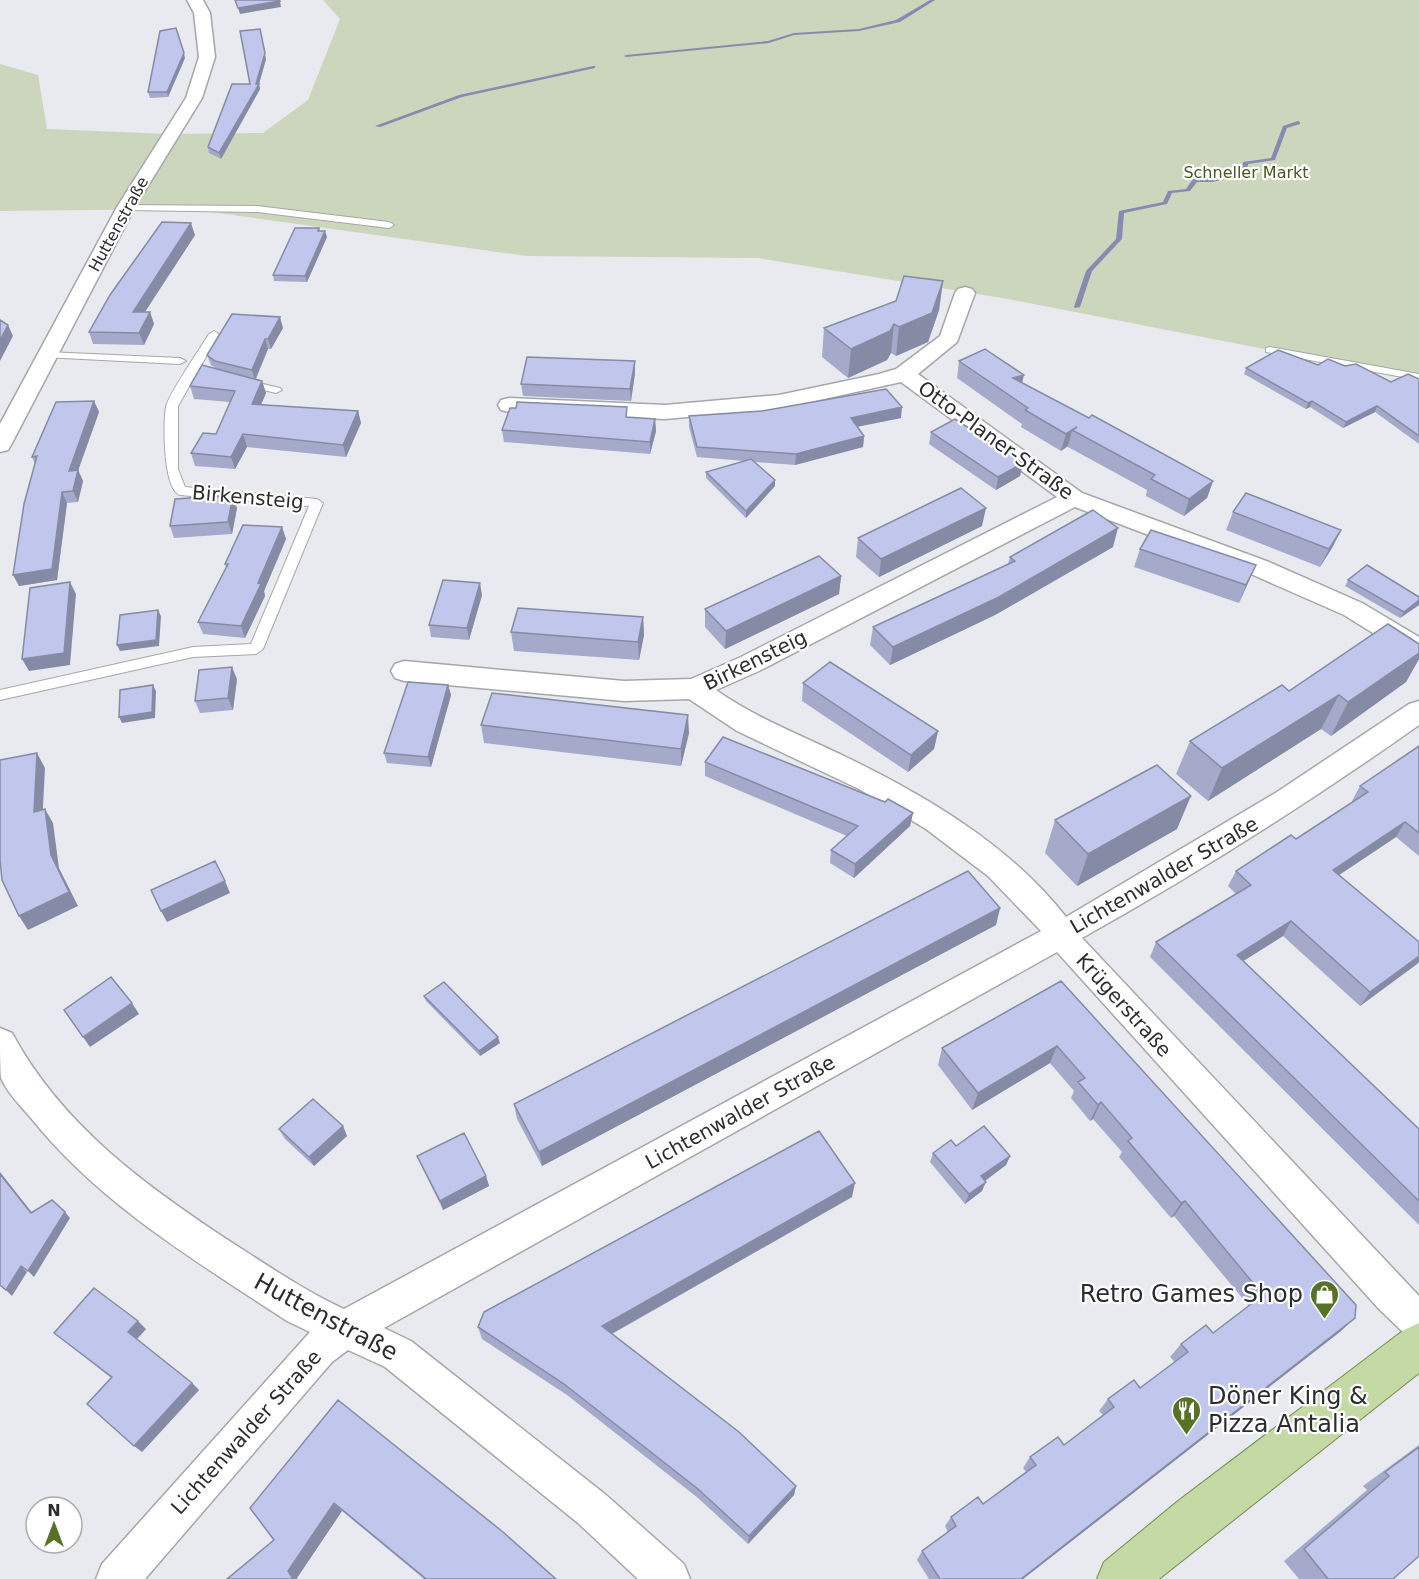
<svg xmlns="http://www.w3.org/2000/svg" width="1419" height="1579" viewBox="0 0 1419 1579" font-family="'DejaVu Sans',sans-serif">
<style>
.green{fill:#cbd6bc}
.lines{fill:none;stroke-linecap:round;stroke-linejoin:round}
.stream{fill:#868baf;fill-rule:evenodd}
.lane-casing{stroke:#a5a6aa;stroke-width:2}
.street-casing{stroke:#a5a6aa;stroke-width:3}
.primary-casing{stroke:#758c52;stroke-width:2}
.lane{fill:#fff;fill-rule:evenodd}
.street{fill:#fff;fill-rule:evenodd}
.primary{fill:#c4d9a3;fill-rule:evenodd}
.wall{fill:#a5aacb}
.shaded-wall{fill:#868ba5}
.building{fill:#c0c6ec;stroke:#868ba5;stroke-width:1.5}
.labels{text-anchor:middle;stroke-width:4.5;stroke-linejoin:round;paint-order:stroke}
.far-park-label{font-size:16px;fill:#445820;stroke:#fff}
.far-street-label{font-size:16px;fill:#2c2c2e;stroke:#fff}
.street-label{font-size:20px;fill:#2c2c2e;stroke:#fff}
.near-poi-label{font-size:24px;fill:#2c2c2e;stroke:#fff;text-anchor:end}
.near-street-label{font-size:24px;fill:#2c2c2e;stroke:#fff}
</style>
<rect width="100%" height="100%" fill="#e9eaef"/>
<path class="green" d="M323,0H1419V379L1008,299L758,258L527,256L190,209L0,211V64L38,75L47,129L169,134L263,133L308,100L340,19Z"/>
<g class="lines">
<path class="stream" d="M930,0H935L900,22L859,31L794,35L769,43L626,57L624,56L626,55L768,41L794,33L859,29L896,20Z
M593,66H595V68L462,97L380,127L375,126L459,95Z
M1298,121L1300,122V124L1287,128L1275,160L1248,164L1247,174L1212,182H1197L1190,191L1172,193L1167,204L1124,213L1122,239L1092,271L1080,307L1075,308L1074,307L1086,271L1116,239L1119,211L1163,202L1168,191L1186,189L1193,179L1212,178L1242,172L1243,162L1271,158L1283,126Z"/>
<defs>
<path id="lane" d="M123,205L257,206L389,222L394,225L389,228L257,212L126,210L121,207Z
M214,331L219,334L178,406V469L185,487L317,499L323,503L263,649L256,654L193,657L0,700V690L193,647L251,644L309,506L180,495C163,490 163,422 166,407C169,393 200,349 209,334Z
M1270,347L1419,374V380L1266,352V348Z
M47,352L180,358L186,361L180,364L43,357V353Z
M246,380L280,388L282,390L276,393L242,385V381Z"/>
<path id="street" d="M187,0H203L210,13L215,57L202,98L135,207L11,445L8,450L0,452V424L117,207L186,98L199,57L194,13Z
M965,287L972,289L975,293L957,342L918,374L1082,493L1269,562L1362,603L1419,637V658L1410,656L1344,615L1251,574L1075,507L759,671L716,690C757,719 801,735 846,757C926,796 1010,845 1066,917L1277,792L1409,704L1419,701V725C1310,802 1198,873 1082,938L1419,1296V1341L1406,1335L1379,1309L1057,952L384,1328L411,1341L606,1495L684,1564L690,1579H638L578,1523L385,1367L348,1350L332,1362L145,1579H96L102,1564L310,1332L287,1321C196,1261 101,1205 31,1118C21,1106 7,1093 1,1078C0,1065 0,1043 0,1028L12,1033C62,1126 147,1187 234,1244C270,1267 305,1291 344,1309L1041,931L988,876L926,829L859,789L737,731L689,699L624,701L404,681L395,678L391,671L395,664L404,661L624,681L691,679L741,657L1057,497L901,382L779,409L665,419L509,412L501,410L498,405L501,400L509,398L665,405L779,395L879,374L896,369L940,336L955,293L958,289Z"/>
<path id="primary" d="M1419,1323V1373L1159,1579H1097L1104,1562L1178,1501L1404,1330Z"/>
</defs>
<use href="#lane" class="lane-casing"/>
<use href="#street" class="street-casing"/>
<use href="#primary" class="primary-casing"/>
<use href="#lane" class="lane"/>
<use href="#street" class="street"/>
<use href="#primary" class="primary"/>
</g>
<path class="wall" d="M185,58L168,97L150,98L148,92Z
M266,59L259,84L260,89L221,159L209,153L208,147Z
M319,228L320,231L327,237L307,282L274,281L273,275Z
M195,235L145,312H150L154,324L144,345L93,344L89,332Z
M943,281L939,310L928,342L896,356L891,353L887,360L848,378L822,357L824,328L896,301Z
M283,328L271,349H268L256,379L262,381L266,393L261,405L358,411L361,423L346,457L247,447L235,469L195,466L191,453L216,434L230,402L194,399L190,386L217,369L211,365L207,355Z
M635,361V373L631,401L523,396L521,384Z
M959,361L1022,383L1089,418L1213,481L1207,498L1184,516L1146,496L1147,490L1068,447V446L1061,451L1021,427L1022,424L957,378Z
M1318,365L1391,382L1419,379V444L1375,412L1343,428L1310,407L1306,409L1244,374L1246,368Z
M94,401L99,412L78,470L83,481L78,502L67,503L57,580L19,586L35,464L32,457Z
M689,416L901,418L857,427L864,436L863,447L795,465L755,462L775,480V486L746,518L706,478V472L744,461L697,457L689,427Z
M628,417L655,419L656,431L650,454L504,442L502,430Z
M931,432L1023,463L1020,476L996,490L929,444Z
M237,508L232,534L174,538L170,526Z
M1233,512L1341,530L1332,548L1320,567L1226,530Z
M982,526L879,577L856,557L858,538Z
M282,527L286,539L264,591L265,596L245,638L203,634L198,622L226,567L225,564Z
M1113,547L995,615L890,665L870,645L873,627L1008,564L1010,557Z
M1140,549L1248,583L1239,603L1134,567Z
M841,576L839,594L725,649L705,627V609Z
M1348,580L1419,605L1400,618L1345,586Z
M482,595L469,640L431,637L429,625Z
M643,617L644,635L639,660L514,651L511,632Z
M1419,644V659L1406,682L1331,736L1321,729L1208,801L1176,774L1190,741L1289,691Z
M237,679L233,710L200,713L195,701Z
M803,683L938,731L934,749L908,772L802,701Z
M448,685L451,695L431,767L387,763L384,753Z
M481,725L689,733L681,766L484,743Z
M1419,746V856L1396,837L1339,875L1417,964L1360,1006L1283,936L1243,961L1419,1129V1225L1150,957L1156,942L1236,894L1228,886L1236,871L1296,839L1353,802L1352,801L1360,786Z
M705,762L913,813L910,826L854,878L830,863L831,850L847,836L705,776Z
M1055,820L1177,829L1077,886L1045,853Z
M1000,908L996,925L542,1166L517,1119L514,1104Z
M1061,981L1341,1331L1023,1579H929L917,1560L922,1551L948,1532L945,1526L951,1517L983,1504L1026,1472L1023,1468L1030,1457L1064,1445L1103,1415L1099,1411L1108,1399L1140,1388L1175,1362L1170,1357L1181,1344L1213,1333L1249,1306L1174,1216L1171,1218L1119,1157L1122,1152L1093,1119L1090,1121L1071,1098L1074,1091L1050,1063L972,1110L938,1065L942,1048Z
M424,996L500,1043L480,1056L426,1001Z
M343,1126L347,1136L314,1166L285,1139L279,1129Z
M933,1153L1010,1156L1006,1165L985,1181L982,1191L965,1204L930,1162Z
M417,1156L486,1176L489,1186L443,1210L421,1165Z
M852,1197L612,1334L796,1486L794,1495L748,1544L698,1498L567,1395L482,1339L478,1327Z
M146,1329L137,1339L192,1383L199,1390L142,1452L111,1378L54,1333Z
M338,1400L556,1579H424L342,1511L297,1578L227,1579L274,1540Z
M1419,1445V1556L1393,1579H1299L1284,1561L1367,1490L1363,1486Z"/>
<path class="shaded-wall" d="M280,1L281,7L240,14L238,8Z
M260,29L266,59L259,84L260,89L221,159L219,153L256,84Z
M184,53L185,58L168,97L167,92Z
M191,223L195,235L137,324L133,312Z
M325,231L327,237L307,282L305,276Z
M943,281L939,310L928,342L896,356L899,327Z
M150,312L154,324L144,345L139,333Z
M280,317L283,328L271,349L268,339Z
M894,324L891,353L887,360L848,378L851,349Z
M8,325L13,336L0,361V340Z
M265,339L268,349L255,380L252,370Z
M635,361V373L631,401L630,389Z
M1024,375L1020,392L1013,378Z
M262,381L266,393L256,416L252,404Z
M94,401L99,412L74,482L69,471Z
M1312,401L1310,407L1306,409L1308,403Z
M1377,406L1375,412L1343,428L1346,422Z
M902,407L901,418L850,428L851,418Z
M358,411L361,423L346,457L343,445Z
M655,419L656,431L650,454V442Z
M1077,427L1072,430L1068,446L1061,451L1066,434Z
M243,434L247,447L235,469L231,457Z
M864,436L863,447L795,465L796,454Z
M1023,463L1020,476L996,490L998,477Z
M78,470L83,481L78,502L73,491Z
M775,480V486L746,518V511Z
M1213,481L1207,498L1184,516L1189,499Z
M62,492L67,503L57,580L19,586L13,575Z
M233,495L237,508L232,534L228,522Z
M986,508L982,526L879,577L881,559Z
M282,527L286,539L264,591L265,596L245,638L241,626Z
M1118,528L1113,547L995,615L890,665L893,647Z
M1341,530L1332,548L1320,567L1329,549Z
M1256,565L1248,583L1239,603L1246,585Z
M841,576L839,594L725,649L726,631Z
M70,582L76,594L70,665L29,671L22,659Z
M480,583L482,595L469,640L467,628Z
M1419,600V605L1400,618L1404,612Z
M158,610L161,616L159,646L120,651L117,645Z
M643,617L644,635L639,660L638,642Z
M1419,653V659L1406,682L1331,736L1348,702Z
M232,667L237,679L233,710L228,698Z
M153,685L156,691L155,718L122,723L119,717Z
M448,685L451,695L431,767L428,757Z
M1339,695L1321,729L1208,801L1222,768Z
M688,715L689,733L681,766V749Z
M938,731L934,749L908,772L911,755Z
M37,753L45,768L42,826L34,812Z
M1191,796L1177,829L1077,886L1088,854Z
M45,809L53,823L59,868L78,906L28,930L19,916L51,855Z
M913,813L910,826L854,878L855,864Z
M1405,822L1396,837L1324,885L1333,870Z
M225,881L230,893L167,922L161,911Z
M1000,908L996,925L542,1166L539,1152Z
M1291,921L1283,936L1229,970L1237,955Z
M1419,956V962L1417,964L1360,1006L1370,992Z
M132,1003L139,1014L90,1047L83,1037Z
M498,1037L500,1043L480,1056L479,1051Z
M1057,1046L1050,1063L972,1110L978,1093Z
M1101,1102L1093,1119L1090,1121L1098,1105Z
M343,1126L347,1136L314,1166L309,1157Z
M1010,1156L1006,1165L978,1186L981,1176Z
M0,1172L37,1219L31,1213L0,1174Z
M486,1176L489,1186L443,1210L440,1201Z
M986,1182L982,1191L965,1204L969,1194Z
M855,1183L852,1197L604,1338L602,1326Z
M1185,1201L1174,1216L1171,1218L1181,1203Z
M65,1212L70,1218L34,1277L28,1271Z
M21,1266L27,1272L12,1296L6,1290Z
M1355,1318L1341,1331L1023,1579H1021Z
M138,1321L146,1329L136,1340L128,1332Z
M192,1383L199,1390L142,1452L134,1446Z
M796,1486L794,1495L748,1544L749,1536Z
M334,1503L342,1511L297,1578V1579H293L288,1571Z"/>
<path class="building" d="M235,0H279L280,1L238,8Z
M176,28L184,53L167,92H148L160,31Z
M260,29L265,53L256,84H259L219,153L208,147L232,84H250L240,31Z
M162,222L191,223L133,312H150L139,333L89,332L110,295Z
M295,228H319L318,231H325L305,276L273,275Z
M904,276L943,281L932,313L899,327L894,324L890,331L851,349L824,328L896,301Z
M232,314L280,317L268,339H265L252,370L215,361L207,355Z
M0,320L8,325L0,340Z
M985,349L1024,375L1013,378L1089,418L1092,415L1213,481L1189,499L1151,479L1155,475L1072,430L1077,427L1066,434L1025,410L1028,408L959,361Z
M1278,350L1318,365L1328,359L1345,366L1356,364L1391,382L1408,374L1419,379V436L1377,406L1346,422L1312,401L1308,403L1246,368Z
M527,357L635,361L630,389L521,384Z
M202,365L262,381L252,404L358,411L343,445L243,434L231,457L191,453L203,433L216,434L235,391L190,386Z
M886,389L902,407L851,418L864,436L796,454L697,447L689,416L762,411Z
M94,401L69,471L78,470L73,491L62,492L52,569L13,575L24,504L37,456L32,457L56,402Z
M517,402L627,407L626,417L655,419L650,442L502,430L510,408H516Z
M955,419L1023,463L998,477L931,432Z
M751,459L775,480L746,511L706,472Z
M961,488L986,508L881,559L858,538Z
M1246,493L1341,530L1329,549L1233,512Z
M233,495L228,522L170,526L175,499Z
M1093,510L1118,528L999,597L893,647L873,627L1015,561L1010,557Z
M243,525L282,527L258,583L261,584L241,626L198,622L228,564H225Z
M1151,530L1256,565L1246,585L1140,549Z
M819,556L841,576L726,631L705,609Z
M1367,565L1419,597V600L1404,612L1348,580Z
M443,580L480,583L467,628L429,625Z
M70,582L64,653L22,659L30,588Z
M518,608L643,617L638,642L511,632Z
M158,610L156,640L117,645L120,615Z
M1388,624L1419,644V653L1348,702L1339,695L1222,768L1190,741L1282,685L1289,691Z
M830,662L938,731L911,755L803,683Z
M232,667L228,698L195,701L199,670Z
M408,682L448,685L428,757L384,753Z
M153,685L152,712L119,717L120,690Z
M492,693L688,715L681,749L481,725Z
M723,737L885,802L888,799L913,813L855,864L831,850L858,826L705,762Z
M1419,746V833L1405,822L1333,870L1419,942V956L1370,992L1291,921L1237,955L1419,1129V1201L1156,942L1251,885L1236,871L1291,835L1296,839L1368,792L1360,786Z
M37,753L34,812L45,809L51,855L69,892L19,916L2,880L0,860V760Z
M1157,765L1191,796L1088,854L1055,820Z
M215,861L225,881L161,911L151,890Z
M968,871L1000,908L539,1152L514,1104Z
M111,977L132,1003L83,1037L64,1010Z
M1061,981L1356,1305L1355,1318L1021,1579H940L922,1551L956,1526L951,1517L978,1497L983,1504L1036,1465L1030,1457L1058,1437L1064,1445L1114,1407L1108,1399L1134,1380L1140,1388L1188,1352L1181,1344L1206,1325L1213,1333L1263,1295L1185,1201L1181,1203L1128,1141L1132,1138L1101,1102L1098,1105L1078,1082L1085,1078L1057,1046L978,1093L942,1048Z
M444,982L498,1037L479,1051L424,996Z
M313,1099L343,1126L309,1157L279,1129Z
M984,1126L1010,1156L981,1176L986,1182L969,1194L933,1153L951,1140L956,1146Z
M819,1131L855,1183L602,1326L739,1432L796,1486L749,1536L698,1489L564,1384L478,1327L484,1312Z
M464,1133L486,1176L440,1201L417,1156Z
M0,1174L31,1213L52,1200L65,1212L28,1271L21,1266L6,1290L0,1285Z
M94,1288L138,1321L128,1332L192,1383L134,1446L87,1404L112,1377L54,1333Z
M338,1400L503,1532L556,1579H424L425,1578L334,1503L288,1571L293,1579H227L274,1540L250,1508Z
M1419,1447V1556L1393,1579H1328L1304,1549L1389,1476L1385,1472Z"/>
<defs>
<symbol id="shop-pin" viewBox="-11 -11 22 30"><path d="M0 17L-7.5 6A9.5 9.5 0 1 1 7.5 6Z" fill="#577225" stroke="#fff"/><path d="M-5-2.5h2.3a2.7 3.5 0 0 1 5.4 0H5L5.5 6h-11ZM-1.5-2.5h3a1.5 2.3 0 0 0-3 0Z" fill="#fff"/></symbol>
<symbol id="restaurant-pin" viewBox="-11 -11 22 30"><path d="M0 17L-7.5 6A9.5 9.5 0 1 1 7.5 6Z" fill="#577225" stroke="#fff"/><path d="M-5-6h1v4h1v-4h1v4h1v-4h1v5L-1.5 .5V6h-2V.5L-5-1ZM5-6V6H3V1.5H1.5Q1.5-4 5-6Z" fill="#fff"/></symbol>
</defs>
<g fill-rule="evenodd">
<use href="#shop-pin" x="1308" y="1278" width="33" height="45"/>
<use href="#restaurant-pin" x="1170" y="1394" width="33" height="45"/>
</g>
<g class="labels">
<g class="far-park-label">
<text x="1246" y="178">Schneller Markt</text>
</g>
<g class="far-street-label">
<text transform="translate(118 224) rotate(-61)" y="6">Huttenstraße</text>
</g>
<g class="street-label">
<text transform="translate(996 440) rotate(36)" y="7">Otto-Planer-Straße</text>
<text transform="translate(248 497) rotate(5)" y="7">Birkensteig</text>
<text transform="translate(755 660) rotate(-26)" y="7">Birkensteig</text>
<text transform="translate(1164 875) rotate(-30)" y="7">Lichtenwalder Straße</text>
<text transform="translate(1124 1005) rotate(48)" y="7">Krügerstraße</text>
<text transform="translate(740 1112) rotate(-29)" y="7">Lichtenwalder Straße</text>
<text transform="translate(246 1432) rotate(-48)" y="7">Lichtenwalder Straße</text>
</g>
<g class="near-poi-label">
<text x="1303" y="1302">Retro Games Shop</text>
<text x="1208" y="1404" text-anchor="start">Döner King &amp;<tspan x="1208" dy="28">Pizza Antalia</tspan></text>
</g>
<g class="near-street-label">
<text transform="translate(326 1317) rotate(28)" y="8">Huttenstraße</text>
</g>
</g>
<g transform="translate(54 1525)"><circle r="28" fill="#ffffff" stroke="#ababab" stroke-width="1.5"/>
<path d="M0-4.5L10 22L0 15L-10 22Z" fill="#577225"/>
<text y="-9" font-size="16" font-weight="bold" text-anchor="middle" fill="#2c2c2e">N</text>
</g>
</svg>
